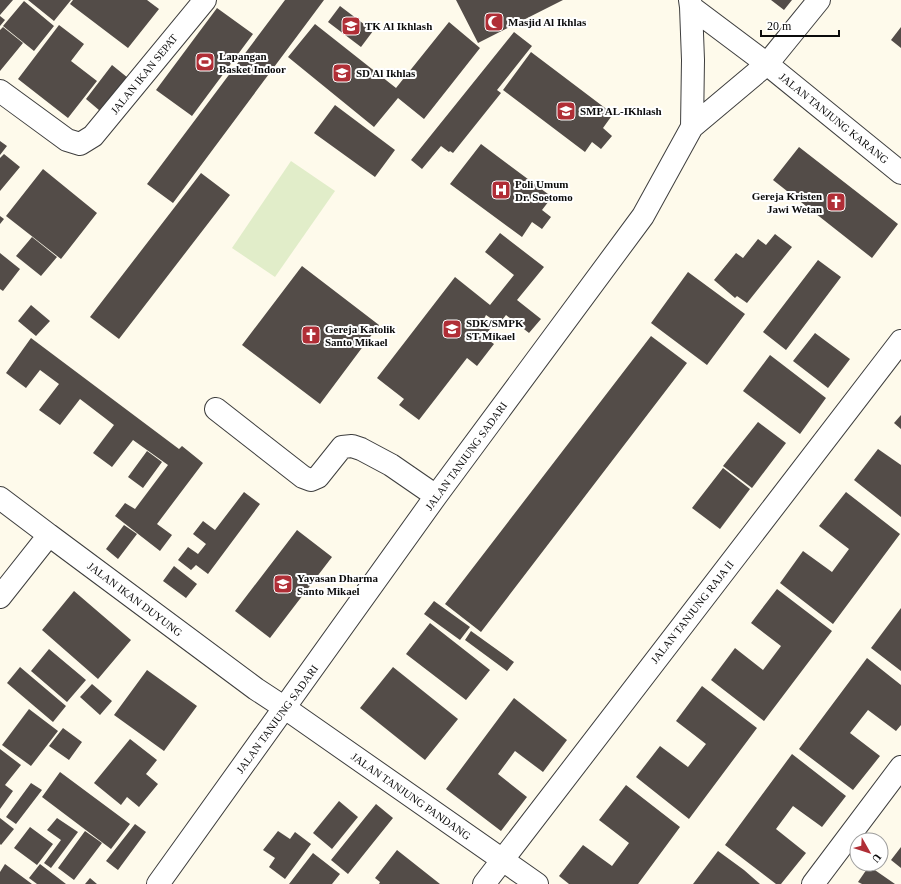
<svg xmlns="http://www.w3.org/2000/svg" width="901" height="884" viewBox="0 0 901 884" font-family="Georgia,serif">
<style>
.pitch{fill:#e1edc9}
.building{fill:#534c48}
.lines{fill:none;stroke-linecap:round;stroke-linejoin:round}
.minor-casing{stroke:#3e3e3e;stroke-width:24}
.minor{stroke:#fff;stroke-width:22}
.labels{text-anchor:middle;stroke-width:4;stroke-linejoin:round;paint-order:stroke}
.poi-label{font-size:11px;font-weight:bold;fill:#0b0b0b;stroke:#fff;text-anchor:start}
.street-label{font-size:11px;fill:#0b0b0b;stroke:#fff}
</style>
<rect width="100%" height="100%" fill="#fefaeb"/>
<path class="pitch" d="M291,161L335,191L275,277L232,248Z"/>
<path class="building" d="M0,0H13L0,15Z
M28,0H71L54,21Z
M73,0H147L159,9L128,48L70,4Z
M285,0H324L173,203L147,184Z
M456,0H563L478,43Z
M771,0H792L784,10Z
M24,1L54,26L34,51L3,26Z
M340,6L373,31L361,47L328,22Z
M217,8L253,34L192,116L156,90Z
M0,16L5,20L0,26Z
M449,22L480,48L424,119L398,98L374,127L288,57L315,24L396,88Z
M59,25L84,44L71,61L97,81L68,118L18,79Z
M3,27L23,43L0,71V30Z
M901,27V48L891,40Z
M514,32L532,46L497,90L501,93L453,153L450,151L449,152L441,146L422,169L411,160Z
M531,52L613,114L603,128L612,136L601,149L592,142L585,152L503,90Z
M112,65L133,82L106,116L86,99Z
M335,105L395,150L375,177L314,133Z
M0,141L7,146L0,155Z
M481,144L552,197L542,210L551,217L542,229L532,222L522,237L450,184Z
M799,147L898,224L872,258L773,180Z
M4,154L20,167L0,191V158Z
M43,169L97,213L61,259L6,216Z
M201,173L230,195L119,339L90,317Z
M0,216L4,219L0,224Z
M500,233L544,267L517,300L541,319L529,333L506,315L499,324L486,315L484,319L493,325L484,337L494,344L477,366L467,358L419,420L399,405L404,399L377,378L455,277L490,305L514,275L485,252Z
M775,234L792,247L747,303L737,296L735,298L714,280L736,253L743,258L758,239L766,245Z
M32,237L57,257L41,276L16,256Z
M0,253L20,269L3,291L0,289Z
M818,260L841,277L786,350L763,332Z
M302,266L379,325L320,404L242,345Z
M688,272L745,314L707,365L651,323Z
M31,305L50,321L36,336L18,321Z
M815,333L850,359L828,388L793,361Z
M651,336L687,363L481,632L445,604Z
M31,338L179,449L182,446L203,463L157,524L172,535L160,551L115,516L125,503L135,509L168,465L133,440L112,467L93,453L114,425L80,399L60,425L39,410L59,384L40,370L26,388L6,373Z
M770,355L826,398L800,434L743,391Z
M901,415V429L894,423Z
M758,422L786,443L752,488L723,466Z
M878,449L901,465V517L854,480Z
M147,451L162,462L143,488L128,477Z
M723,468L750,489L720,529L692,508Z
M244,492L260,504L208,574L196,565L191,570L178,560L188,547L198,554L206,544L193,534L203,521L215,530Z
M846,492L900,534L833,624L780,583L803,551L832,572L849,549L819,526Z
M124,525L137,534L118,559L106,549Z
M297,530L332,557L270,638L235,611Z
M174,566L197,584L186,598L163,581Z
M777,589L832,631L764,721L711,680L735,648L763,670L781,646L751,623Z
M74,591L131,640L98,679L42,630Z
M434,601L470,627L460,640L424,614Z
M901,608V671L871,648Z
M430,623L490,670L466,700L406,654Z
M471,631L514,662L507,671L465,640Z
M49,649L86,680L67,702L31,671Z
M867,658L901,685V725L896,731L868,710L850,733L880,756L853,790L799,749Z
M20,667L66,706L53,722L7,683Z
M393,667L458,719L425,760L360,708Z
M147,670L197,706L164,751L114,715Z
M92,684L112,701L100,715L80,697Z
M702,686L757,728L689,819L636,777L660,746L688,767L706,744L676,721Z
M514,698L567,740L543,772L515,751L498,774L527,797L501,831L446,789Z
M29,709L58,731L31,766L2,745Z
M63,728L82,742L69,760L49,746Z
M130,739L157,760L146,774L158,784L139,807L127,797L121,805L94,783Z
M0,749L21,765L5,785L13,791L0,809Z
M792,754L846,796L822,827L793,806L776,829L806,853L781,884H776L725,845Z
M60,772L130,824L111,849L42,797Z
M31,783L42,790L16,824L6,817Z
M626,785L680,827L638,884H569L559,876L583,845L612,866L629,843L599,820Z
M339,801L358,817L332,849L313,833Z
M376,804L393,818L348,874L331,860Z
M0,818L14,829L1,845L0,844Z
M57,818L78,832L51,868L44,863L61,840L47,830Z
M135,824L146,832L118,870L106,861Z
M30,827L53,844L37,865L14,848Z
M85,831L102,843L74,880L58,868Z
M278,831L290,839L295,832L311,844L285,879L269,867L275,858L263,850Z
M901,847V868L891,860Z
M397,850L440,884H379L380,882L375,878Z
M718,851L744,870L760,884H693Z
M313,853L340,874L332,884H289Z
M5,864L32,884H0V872Z
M40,864L66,884H37L29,878Z
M869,866L895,884H862L858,882Z
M90,878L97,884H85Z"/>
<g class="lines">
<defs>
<path id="minor" d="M691,7L767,64L901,173
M0,91L67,140L80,144L93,136L205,0
M692,127L767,64L819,0
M216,409L303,477L311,480L318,477L342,447L352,446L361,449L391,465L436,496
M0,498L49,535
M0,597L49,535L256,689L285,708L537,884
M158,884L436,496L643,216L692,127L693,60L691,7L690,0
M484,884L901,341
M813,884L901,767"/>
</defs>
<use href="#minor" class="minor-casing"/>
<use href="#minor" class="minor"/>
</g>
<defs>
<symbol id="mosque-square" viewBox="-11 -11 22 22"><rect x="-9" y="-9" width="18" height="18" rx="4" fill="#b02e36" stroke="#fff"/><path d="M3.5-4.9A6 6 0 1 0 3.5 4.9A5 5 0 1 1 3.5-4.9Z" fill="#fff"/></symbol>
<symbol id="school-square" viewBox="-11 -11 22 22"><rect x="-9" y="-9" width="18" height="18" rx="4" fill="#b02e36" stroke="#fff"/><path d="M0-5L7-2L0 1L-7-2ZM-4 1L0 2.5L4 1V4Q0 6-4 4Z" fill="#fff"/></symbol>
<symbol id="stadium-square" viewBox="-11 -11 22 22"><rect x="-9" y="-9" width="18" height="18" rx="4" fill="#b02e36" stroke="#fff"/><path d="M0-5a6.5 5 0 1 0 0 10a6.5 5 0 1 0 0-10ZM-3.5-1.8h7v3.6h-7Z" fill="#fff"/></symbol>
<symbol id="hospital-square" viewBox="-11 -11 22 22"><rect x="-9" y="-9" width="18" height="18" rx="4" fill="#b02e36" stroke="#fff"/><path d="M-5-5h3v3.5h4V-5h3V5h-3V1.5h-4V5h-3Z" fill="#fff"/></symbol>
<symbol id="church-square" viewBox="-11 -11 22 22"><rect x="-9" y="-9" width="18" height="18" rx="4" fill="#b02e36" stroke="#fff"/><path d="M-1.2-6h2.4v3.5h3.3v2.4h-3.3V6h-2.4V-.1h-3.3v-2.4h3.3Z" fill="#fff"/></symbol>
</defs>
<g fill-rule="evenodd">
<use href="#mosque-square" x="483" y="11" width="22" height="22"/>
<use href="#school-square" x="340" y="15" width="22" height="22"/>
<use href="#stadium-square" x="194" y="51" width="22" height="22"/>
<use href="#school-square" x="331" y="62" width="22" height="22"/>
<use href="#school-square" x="555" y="100" width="22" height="22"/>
<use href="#hospital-square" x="490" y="179" width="22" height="22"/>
<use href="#church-square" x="825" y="191" width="22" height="22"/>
<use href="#school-square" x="441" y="318" width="22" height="22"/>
<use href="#church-square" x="300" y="324" width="22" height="22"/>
<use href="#school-square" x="272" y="573" width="22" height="22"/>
</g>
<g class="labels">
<g class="poi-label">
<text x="508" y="26">Masjid Al Ikhlas</text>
<text x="365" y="30">TK Al Ikhlash</text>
<text x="219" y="60">Lapangan<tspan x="219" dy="13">Basket Indoor</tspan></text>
<text x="356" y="77">SD Al Ikhlas</text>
<text x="580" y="115">SMP AL-IKhlash</text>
<text x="515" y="188">Poli Umum<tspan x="515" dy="13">Dr. Soetomo</tspan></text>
<text x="822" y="200" text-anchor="end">Gereja Kristen<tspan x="822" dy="13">Jawi Wetan</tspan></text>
<text x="466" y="327">SDK/SMPK<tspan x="466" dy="13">ST Mikael</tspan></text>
<text x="325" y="333">Gereja Katolik<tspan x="325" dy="13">Santo Mikael</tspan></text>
<text x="297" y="582">Yayasan Dharma<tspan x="297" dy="13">Santo Mikael</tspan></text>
</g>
<g class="street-label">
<text transform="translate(144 74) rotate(-51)" y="4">JALAN IKAN SEPAT</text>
<text transform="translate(834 118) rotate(39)" y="4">JALAN TANJUNG KARANG</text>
<text transform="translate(466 456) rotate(-54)" y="4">JALAN TANJUNG SADARI</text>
<text transform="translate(135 599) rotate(37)" y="4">JALAN IKAN DUYUNG</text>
<text transform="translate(692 612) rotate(-52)" y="4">JALAN TANJUNG RAJA II</text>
<text transform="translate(277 719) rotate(-54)" y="4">JALAN TANJUNG SADARI</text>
<text transform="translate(411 796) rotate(35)" y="4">JALAN TANJUNG PANDANG</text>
</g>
</g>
<g transform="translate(869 852) rotate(129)"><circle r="19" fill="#ffffff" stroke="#9d9d9d"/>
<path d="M0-3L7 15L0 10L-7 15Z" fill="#b02e36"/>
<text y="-6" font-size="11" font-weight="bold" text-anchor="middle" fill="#0b0b0b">U</text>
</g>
<path d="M761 30v6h78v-6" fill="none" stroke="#0b0b0b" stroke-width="2"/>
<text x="767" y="30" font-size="12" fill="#0b0b0b" stroke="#ffffff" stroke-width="3" paint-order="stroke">20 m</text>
</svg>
